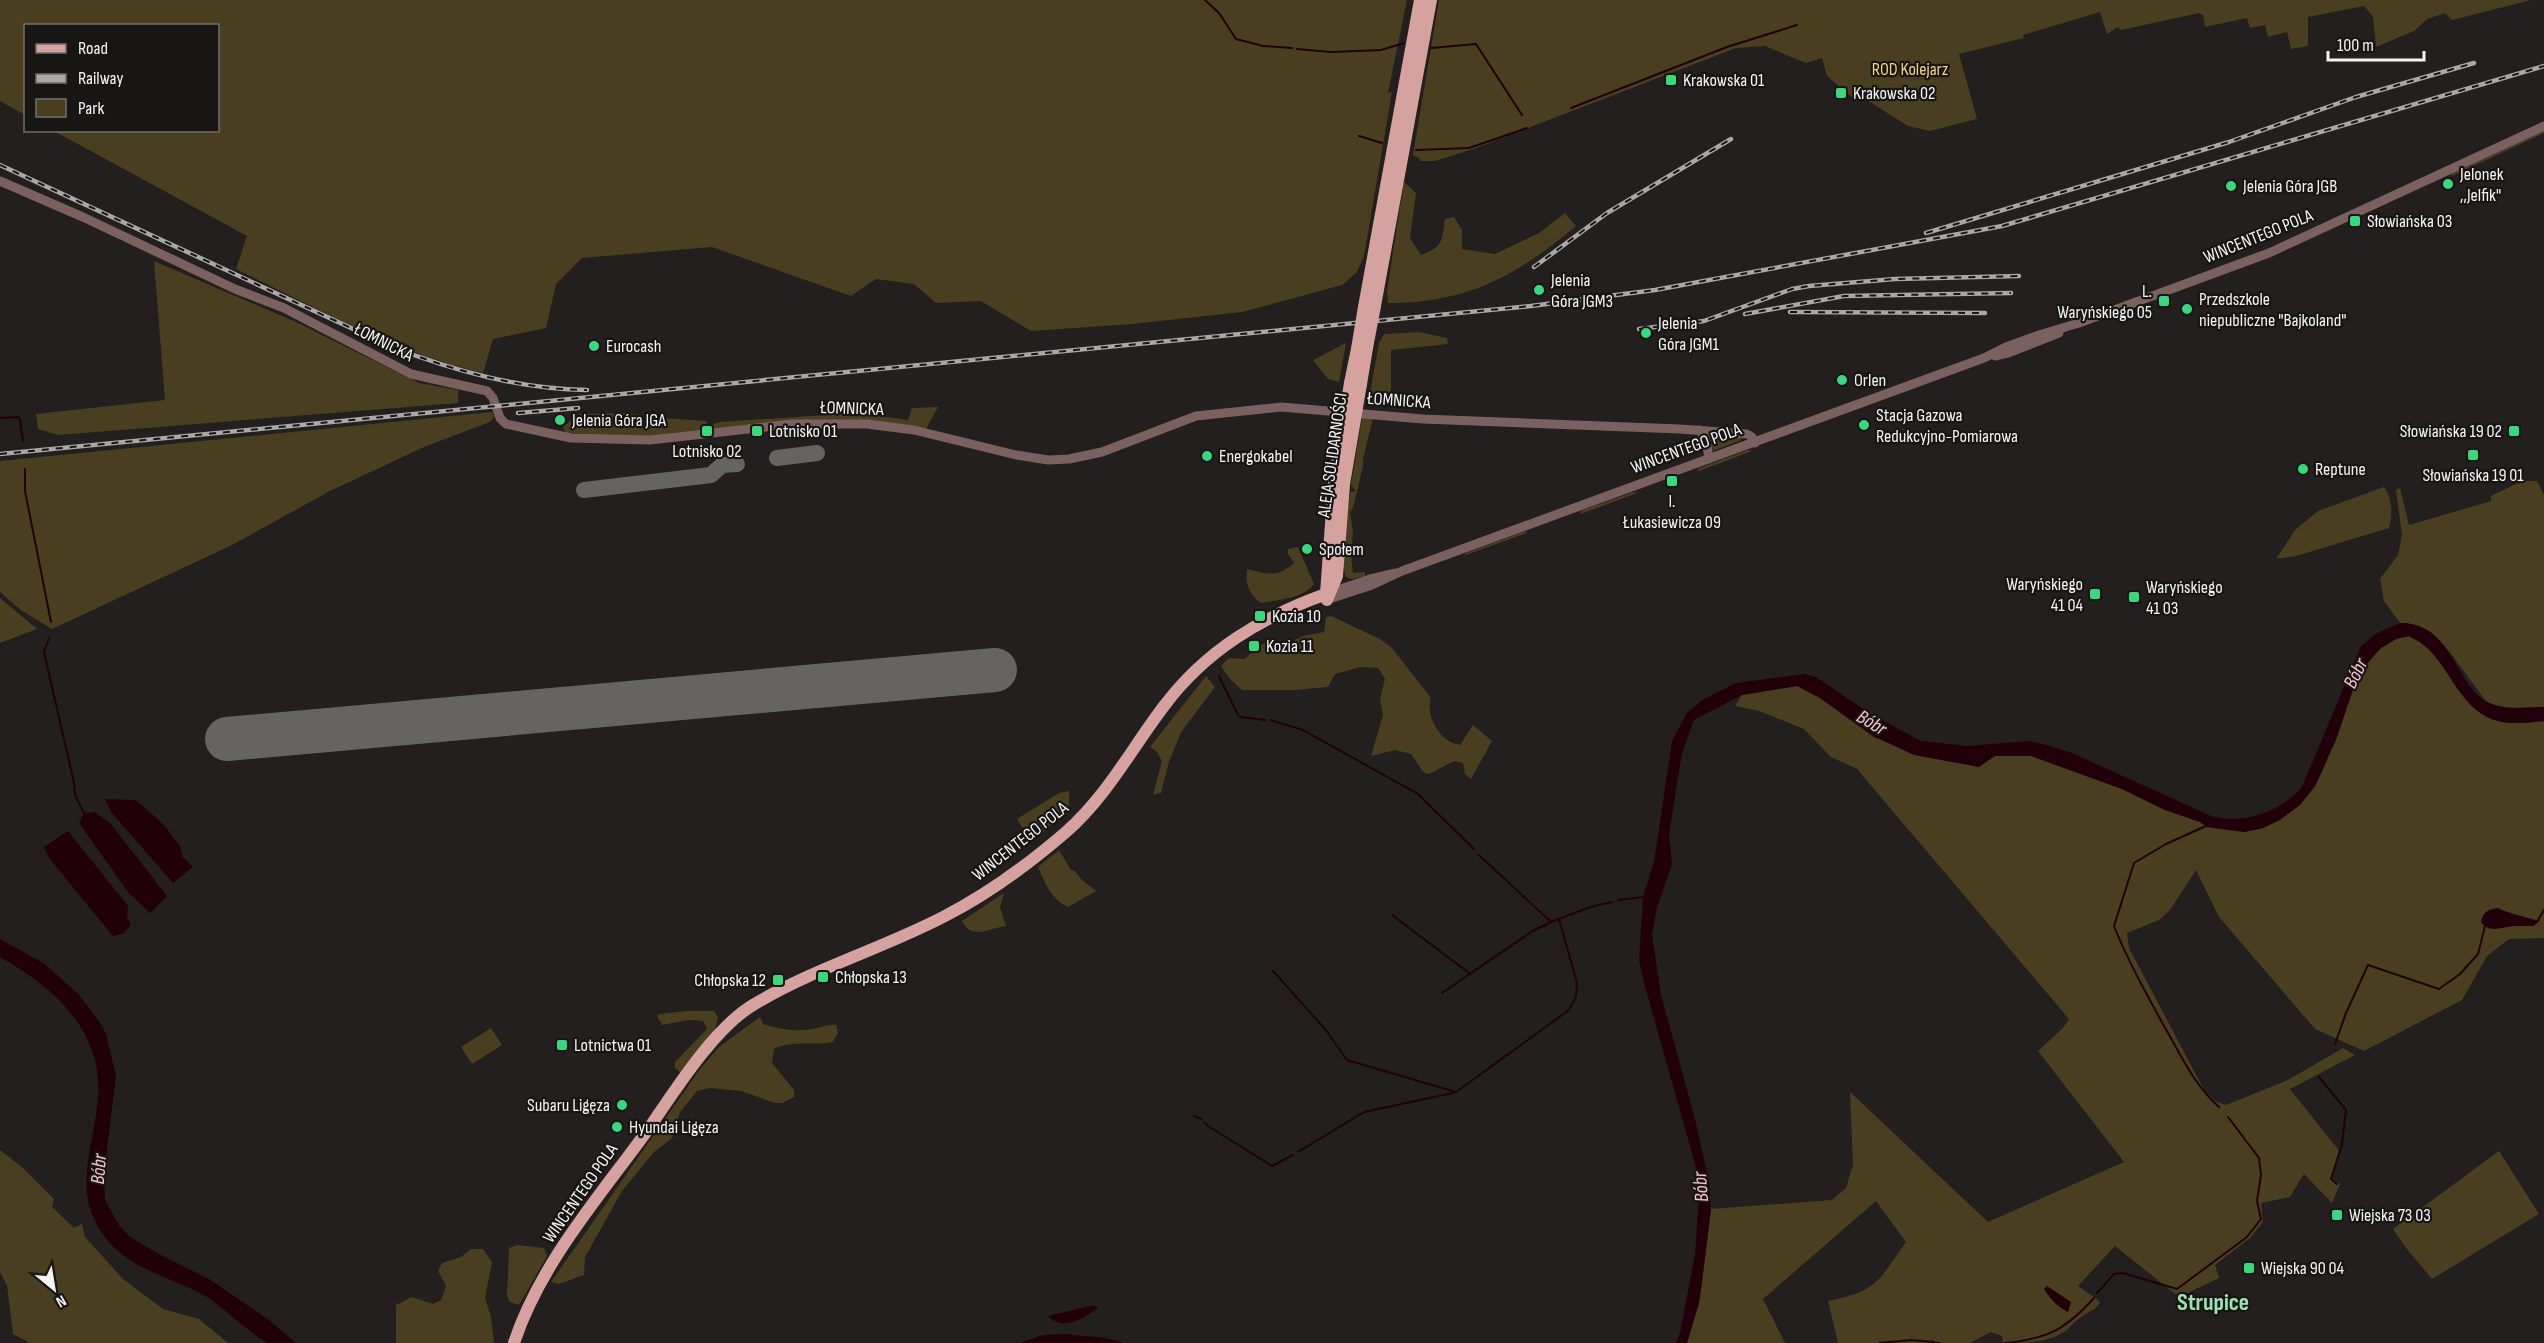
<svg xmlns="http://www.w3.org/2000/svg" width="2544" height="1343" viewBox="0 0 2544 1343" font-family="'Sofia Sans Condensed',sans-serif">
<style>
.green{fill:#4a3e20}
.water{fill:#22000a}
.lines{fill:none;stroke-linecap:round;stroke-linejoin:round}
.stream{stroke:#22000a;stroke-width:2}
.taxiway{stroke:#666462;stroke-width:16}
.runway{stroke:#666462;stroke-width:44}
.minor{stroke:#7a615f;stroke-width:9}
.major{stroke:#d6a29f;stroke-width:12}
.rail-casing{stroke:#a9a8a7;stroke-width:4.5}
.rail{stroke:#181615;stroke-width:2;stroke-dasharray:7;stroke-linecap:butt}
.major-bridge{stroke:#d6a29f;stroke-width:12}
.poi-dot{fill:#3bd77e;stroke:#181615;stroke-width:2}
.labels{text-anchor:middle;stroke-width:4.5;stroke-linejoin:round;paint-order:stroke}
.park-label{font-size:18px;fill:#f4d587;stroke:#181615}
.poi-label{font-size:18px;fill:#f5f4f3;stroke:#181615;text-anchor:start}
.street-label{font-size:18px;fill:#f5f4f3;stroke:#181615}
.water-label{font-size:20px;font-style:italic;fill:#f5c1ce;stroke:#181615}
.district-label{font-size:24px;font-weight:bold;fill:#9ce3b1;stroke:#181615}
</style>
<rect width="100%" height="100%" fill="#221f1e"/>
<path class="green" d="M0,0H1407L1388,93L1392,92L1364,256L1357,272L1342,285L1242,312L1132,324L1031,331L981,301L936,303L914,284L876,279L851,296L712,247L582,258L556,284L546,328L493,339L483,373C396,353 316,308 236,269L247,236L54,131L218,130V26H26L25,115L0,101Z
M1439,0H2531L2452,20L2445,13L2427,19L2414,31L2376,47L2373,17L2364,6L2308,17V46L2291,49L2287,32L2268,37L2265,25L2250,28L2247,18L2205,27L2203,15L2199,13L2121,30L2118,27L2107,34L2100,12L2023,35L2024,38L1959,54L1977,119L1930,131L1908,126L1865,99L1853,98L1827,76L1822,58L1806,63L1765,46L1736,48L1476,148L1435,161H1420L1419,158L1413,155Z
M2544,131V133L2452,176L2451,174Z
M1404,182L1416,193L1410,238L1421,255C1443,247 1442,241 1445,219L1454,217L1462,230V249L1495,254L1539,233L1565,213L1576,226C1516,276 1468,303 1388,303L1387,291Z
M154,261L298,323L419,383L458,390V403L58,435L38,429L36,414L165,400Z
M1419,332L1447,338L1448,344L1391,350V399L1385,405L1370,402L1369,399L1379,343L1384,334Z
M1346,343L1339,382L1328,379L1313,360Z
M938,407L926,429L875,421L712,429L713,424L720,422L857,413L908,420L912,408Z
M492,412L494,417L490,422L424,447L330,491L230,546L52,629L21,610L0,592V461Z
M623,413L641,415L642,418L637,421V424L646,428L660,418L707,421L706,429L645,436L565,433L563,427L578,414Z
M1362,418H1373L1363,459V466L1353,508L1350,512L1353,532L1351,555L1353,573L1365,572V576L1353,579L1347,578C1338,566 1348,508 1350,492L1356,491L1351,485Z
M1710,435L1741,438V440L1713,451Z
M1748,450L1752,451L1699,471L1697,469Z
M2522,481H2537L2544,495V707C2525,707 2501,711 2485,700L2452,655L2431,632L2407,623H2400L2384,601L2380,579L2398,555L2402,535L2396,490L2400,488L2409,525L2491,501V496Z
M2384,487C2392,496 2393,517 2389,528L2296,556L2276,559L2295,530L2318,511Z
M1634,492L1637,493L1581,514L1580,511Z
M1526,531L1527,533L1463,556L1466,553Z
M1298,547L1314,584C1304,598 1278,600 1261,603C1249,594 1245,584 1247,569C1266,574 1278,578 1294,563L1288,554V549Z
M0,598L37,629L0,643Z
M1331,616L1380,639L1392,648L1431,698C1426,711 1435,731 1446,739C1449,742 1456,744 1460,745L1473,725L1492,741L1471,779L1465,774L1463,763L1454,761L1429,774L1423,772L1411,754L1395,750L1371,756L1383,715L1380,699L1385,679L1378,668L1361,667L1335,674L1328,687L1295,690H1242L1229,678L1221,666L1229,658L1244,659L1268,640L1284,646L1303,636L1324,632L1326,617Z
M2409,636C2414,639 2421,642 2425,646C2451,668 2461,712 2498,721C2512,725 2529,722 2544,721V938L2509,939L2487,956L2462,1000L2364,1051L2315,1029L2219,917L2196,870L2170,910L2159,920L2127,933L2129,948L2204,1090L2215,1101L2226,1105L2288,1080L2343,1048L2355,1055L2290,1089L2340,1152L2332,1179L2340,1184L2332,1203L2304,1174L2290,1197L2261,1203L2263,1222L2250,1238L2215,1265L2219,1278L2179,1297L2115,1246L2078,1286L2098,1300L2100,1303C2094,1311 2084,1314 2077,1320C2073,1323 2070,1327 2067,1330C2049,1343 2025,1343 2003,1343L2002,1336L1991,1332L1970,1343H1838L1828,1301C1878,1291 1878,1281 1906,1242L1876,1201L1763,1299L1785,1343H1687L1699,1303L1711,1209L1832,1200L1846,1188L1853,1165L1850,1092L1988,1222L2124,1162L2038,1051L2063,1028L2069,1019L1857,769L1831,757L1804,729L1759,711L1735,706L1742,695L1797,686L1820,698L1875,738L1994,756H2031L2122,789L2165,810L2200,822L2207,827L2244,832L2263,828L2300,805L2315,786L2323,770L2358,675L2381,648L2396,639Z
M1206,676L1215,687L1181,732L1169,762L1161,793L1153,795L1162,761L1157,752L1150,747Z
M1069,791V810L1031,842L1017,819L1059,793Z
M1059,850L1071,870L1075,871L1082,880L1096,891L1068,907C1051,899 1045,883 1038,867Z
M1004,893L1000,907L1006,926C989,928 972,941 962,921Z
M687,1011H714L718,1017L715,1030L681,1073L675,1068V1062L707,1029L703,1021L689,1020L662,1025L657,1016L659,1014Z
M760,1017L763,1024C779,1029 795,1032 812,1029C821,1028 827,1024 836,1025L838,1033L833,1042C813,1046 792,1040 774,1049L772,1063L794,1090V1097L782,1103H775L741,1091L710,1088L697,1091L680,1112L672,1138L654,1152L622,1191L585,1257L584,1275L559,1284L551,1282L700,1069L719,1047Z
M491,1028L502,1045L472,1064L461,1047Z
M0,1150L23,1168L54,1199L52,1207L74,1228L82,1224L85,1237L123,1279L163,1309L199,1319L228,1343H30L13,1334L7,1285L0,1272Z
M2499,1151L2539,1214L2432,1279L2406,1248L2393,1229Z
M517,1245L544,1248L547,1256L519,1305L510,1302L507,1296L509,1248Z
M471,1249H483L492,1262L485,1298L491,1317L494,1343H396V1305L412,1297L433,1304L441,1300L446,1286L438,1271L442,1263L461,1257Z"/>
<path class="water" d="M2400,623C2454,623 2455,687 2489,703C2505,711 2527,707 2544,707V721C2529,722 2512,725 2498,721C2461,712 2451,668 2425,646C2421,642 2414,639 2409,636L2396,639L2381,648L2373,656L2358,675L2336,740L2315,786L2300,805L2280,820L2263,828L2244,832L2207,827L2200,822L2165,810L2122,789L2031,756H1995L1979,767L1914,755L1875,737L1820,698L1797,686L1742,695L1694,720L1682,753L1669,834L1672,865L1657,907L1652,934L1661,995L1694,1115L1709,1181L1711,1209L1702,1282L1699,1303L1687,1343H1676L1680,1333L1695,1254L1700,1182L1643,979L1639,960L1643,897L1654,862L1672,741L1687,713L1702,700L1736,683L1805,674L1816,677L1869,713L1921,741L1967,746L2028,741L2047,745L2072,753L2211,816C2244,825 2280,812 2302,787L2361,646L2377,633Z
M105,799L136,800L162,823L180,846L182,856L193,867L173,883L111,812Z
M95,812L111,824L167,896L150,913L128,892L79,823L84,813Z
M68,831L128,906L127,917L131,925L123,934L113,936L49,858L44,847Z
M2498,908C2504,912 2529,918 2539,921L2534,926C2527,926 2520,926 2513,926C2502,927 2489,934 2481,922C2483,912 2488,909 2498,908Z
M0,939L45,964L79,995L98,1020L106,1034L116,1076L104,1173L105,1200L119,1225L130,1237L157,1253L209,1279L269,1320L296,1343C288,1343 277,1343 269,1343C259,1341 220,1305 207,1297C176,1279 132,1270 108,1241C69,1194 94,1151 98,1097C103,1030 53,987 0,957Z
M2047,1286L2071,1302L2068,1312C2058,1307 2050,1299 2044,1289Z
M1094,1305L1098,1308C1084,1318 1063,1332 1048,1316Z
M1064,1334L1107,1338L1123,1343H1020L1043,1335Z"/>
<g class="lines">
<path class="stream" d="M1205,0L1219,13L1236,39L1263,46L1292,48
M1431,48L1476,44L1522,115
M1297,49L1331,52L1381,50L1404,43
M1571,108L1727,47L1797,25
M1359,136L1382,143
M1416,150L1469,148L1527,128
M0,418L18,417L20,419L23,441
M25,469V491L51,622
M49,638L44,652L74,783L75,795L84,813
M1219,676L1238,715L1241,717L1265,720
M1270,720L1303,730L1418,794L1474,849
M2208,825L2166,844L2134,863L2114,926C2128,961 2146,993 2164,1026C2181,1055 2194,1085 2219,1107
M1479,855L1551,922L1590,907L1612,902
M1618,900L1643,897
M1392,915L1469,973
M2537,922L2544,910
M1273,971L1325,1029L1347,1060L1456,1092L1569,1010L1576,997L1577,983L1559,919
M1442,993L1531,932L1551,922
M2335,1044L2346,1013L2368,965L2439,989L2460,974L2478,954L2485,926
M2319,1077L2346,1110L2342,1144L2331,1179L2337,1184
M1194,1116L1201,1119
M1204,1122L1208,1126L1272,1166L1293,1155
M1298,1152L1364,1112L1453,1093
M2097,1293L2114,1274L2123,1273L2177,1289L2247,1237L2261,1219L2257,1201L2261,1175L2259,1158L2228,1117
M1879,1343L1911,1340L1934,1342
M1934,1343H1940
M2005,1343C2048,1339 2066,1329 2094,1298"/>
<path class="taxiway" d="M777,458L817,453
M584,490L711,475L722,465L737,464"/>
<path class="runway" d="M227,739L995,670"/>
<path class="minor" d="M0,181L85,218L235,289L284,308L411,374L487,391L493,398L500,418L506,424L571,438L650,440L792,424H867L914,430L1016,455L1048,460L1069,459L1102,452L1196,416L1281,407L1423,419L1680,429L1747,434L1752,437L1755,443
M1995,356L2008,353L2059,333
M1699,430L1706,439L1709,459
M1396,573L1370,579L1326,594L1329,599L1372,585L1402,571L1984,358L2006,347L2039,335L2079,323L2269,253L2544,126"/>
<path class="major" d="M1375,306L1431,0
M1364,307L1420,0
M1350,383L1357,349
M1361,384L1367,348
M1327,600L1337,576L1344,484
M514,1343C540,1264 599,1197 647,1131C674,1092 713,1029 753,1005C814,968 882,949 945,916C988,894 1030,863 1066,832C1107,796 1132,748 1164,706C1206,650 1262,617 1326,594L1334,482"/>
<defs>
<path id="rail" d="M0,165L392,347C455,371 519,389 587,390
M1926,233L2229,142L2356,97L2474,63
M1534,267L1607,213L1731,139
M1790,312L1985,313
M1745,314L1844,296L2011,293
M1639,329L1704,321L1792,289L1809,286L1895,279L2019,276
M518,413L578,408
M0,454L1531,306L1655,290L2002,226L2544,66"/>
</defs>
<use href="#rail" class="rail-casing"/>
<use href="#rail" class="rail"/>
<path class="major-bridge" d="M1367,348L1375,306
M1357,349L1364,307
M1334,482L1350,383
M1344,484L1361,384"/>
</g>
<g class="poi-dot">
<rect x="1665" y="74" width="12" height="12" rx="3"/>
<rect x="1835" y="87" width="12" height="12" rx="3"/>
<circle cx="2448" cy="184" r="6"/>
<circle cx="2231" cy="186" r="6"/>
<rect x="2349" y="215" width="12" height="12" rx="3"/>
<circle cx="1539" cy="290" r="6"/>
<rect x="2158" y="295" width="12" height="12" rx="3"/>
<circle cx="2187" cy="309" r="6"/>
<circle cx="1646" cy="333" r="6"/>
<circle cx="594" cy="346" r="6"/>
<circle cx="1842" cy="380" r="6"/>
<circle cx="560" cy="420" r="6"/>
<circle cx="1864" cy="425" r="6"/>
<rect x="701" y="425" width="12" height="12" rx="3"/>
<rect x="751" y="425" width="12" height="12" rx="3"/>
<rect x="2508" y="425" width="12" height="12" rx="3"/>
<rect x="2467" y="449" width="12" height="12" rx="3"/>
<circle cx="1207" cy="456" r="6"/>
<circle cx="2303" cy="469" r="6"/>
<rect x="1666" y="475" width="12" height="12" rx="3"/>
<circle cx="1307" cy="549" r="6"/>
<rect x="2089" y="588" width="12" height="12" rx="3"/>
<rect x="2128" y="591" width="12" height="12" rx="3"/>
<rect x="1254" y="610" width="12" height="12" rx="3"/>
<rect x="1248" y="640" width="12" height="12" rx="3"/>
<rect x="817" y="971" width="12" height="12" rx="3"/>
<rect x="772" y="974" width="12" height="12" rx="3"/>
<rect x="556" y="1039" width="12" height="12" rx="3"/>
<circle cx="622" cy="1105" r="6"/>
<circle cx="617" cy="1127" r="6"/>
<rect x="2331" y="1209" width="12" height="12" rx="3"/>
<rect x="2243" y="1262" width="12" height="12" rx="3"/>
</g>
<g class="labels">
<g class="park-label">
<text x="1910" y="75">ROD Kolejarz</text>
</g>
<g class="poi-label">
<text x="1683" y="86">Krakowska 01</text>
<text x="1853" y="99">Krakowska 02</text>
<text x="2460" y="180">Jelonek<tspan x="2460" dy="21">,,Jelfik"</tspan></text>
<text x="2243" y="192">Jelenia Góra JGB</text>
<text x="2367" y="227">Słowiańska 03</text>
<text x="1551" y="286">Jelenia<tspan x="1551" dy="21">Góra JGM3</tspan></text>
<text x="2152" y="297" text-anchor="end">L.<tspan x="2152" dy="21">Waryńskiego 05</tspan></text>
<text x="2199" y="305">Przedszkole<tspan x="2199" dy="21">niepubliczne "Bajkoland"</tspan></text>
<text x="1658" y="329">Jelenia<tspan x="1658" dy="21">Góra JGM1</tspan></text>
<text x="606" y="352">Eurocash</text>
<text x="1854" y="386">Orlen</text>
<text x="1876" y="421">Stacja Gazowa<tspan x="1876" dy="21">Redukcyjno-Pomiarowa</tspan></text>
<text x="572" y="426">Jelenia Góra JGA</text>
<text x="769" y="437">Lotnisko 01</text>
<text x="2502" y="437" text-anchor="end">Słowiańska 19 02</text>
<text x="707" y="457" text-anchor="middle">Lotnisko 02</text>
<text x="1219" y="462">Energokabel</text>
<text x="2315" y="475">Reptune</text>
<text x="2473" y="481" text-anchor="middle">Słowiańska 19 01</text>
<text x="1672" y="507" text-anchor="middle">I.<tspan x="1672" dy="21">Łukasiewicza 09</tspan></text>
<text x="1319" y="555">Społem</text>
<text x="2083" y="590" text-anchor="end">Waryńskiego<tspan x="2083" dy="21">41 04</tspan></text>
<text x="2146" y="593">Waryńskiego<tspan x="2146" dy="21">41 03</tspan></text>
<text x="1272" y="622">Kozia 10</text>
<text x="1266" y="652">Kozia 11</text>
<text x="835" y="983">Chłopska 13</text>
<text x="766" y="986" text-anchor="end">Chłopska 12</text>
<text x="574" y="1051">Lotnictwa 01</text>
<text x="610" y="1111" text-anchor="end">Subaru Ligęza</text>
<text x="629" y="1133">Hyundai Ligęza</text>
<text x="2349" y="1221">Wiejska 73 03</text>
<text x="2261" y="1274">Wiejska 90 04</text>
</g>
<g class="street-label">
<text transform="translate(2258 236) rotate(-22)" y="6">WINCENTEGO POLA</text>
<text transform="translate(384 342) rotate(27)" y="6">ŁOMNICKA</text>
<text transform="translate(1399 400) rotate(4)" y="6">ŁOMNICKA</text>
<text transform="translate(852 408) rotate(2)" y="6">ŁOMNICKA</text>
<text transform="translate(1686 448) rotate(-20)" y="6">WINCENTEGO POLA</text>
<text transform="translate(1332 455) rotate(-82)" y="6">ALEJA SOLIDARNOŚCI</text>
<text transform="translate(1020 841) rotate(-38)" y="6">WINCENTEGO POLA</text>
<text transform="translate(580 1193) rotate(-55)" y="6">WINCENTEGO POLA</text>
</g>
<g class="water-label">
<text transform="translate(2355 673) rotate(-64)" y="7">Bóbr</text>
<text transform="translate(1872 722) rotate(31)" y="7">Bóbr</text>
<text transform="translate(98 1169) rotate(-85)" y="7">Bóbr</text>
<text transform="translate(1700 1187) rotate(-95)" y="7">Bóbr</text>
</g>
<g class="district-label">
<text x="2213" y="1310">Strupice</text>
</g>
</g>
<rect x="24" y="24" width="195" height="108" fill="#181615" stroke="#706f6e" stroke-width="1.5"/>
<rect x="36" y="44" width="30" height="9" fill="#d6a29f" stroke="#706f6e" stroke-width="1.5"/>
<text x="78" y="54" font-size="18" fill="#f5f4f3">Road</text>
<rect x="36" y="74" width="30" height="9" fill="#a9a8a7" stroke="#706f6e" stroke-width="1.5"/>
<text x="78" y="84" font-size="18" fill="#f5f4f3">Railway</text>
<rect x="36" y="99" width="30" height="18" fill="#4a3e20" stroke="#706f6e" stroke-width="1.5"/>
<text x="78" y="114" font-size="18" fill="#f5f4f3">Park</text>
<g transform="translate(54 1289) rotate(150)" stroke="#181615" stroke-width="4.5" paint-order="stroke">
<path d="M0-4.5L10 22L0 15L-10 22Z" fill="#f5f4f3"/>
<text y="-9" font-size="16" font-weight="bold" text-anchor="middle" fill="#f5f4f3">N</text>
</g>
<path d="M2328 51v9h96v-9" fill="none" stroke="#f5f4f3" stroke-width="3"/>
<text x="2337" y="51" font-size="18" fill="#f5f4f3" stroke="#181615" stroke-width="4.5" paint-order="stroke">100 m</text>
</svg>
